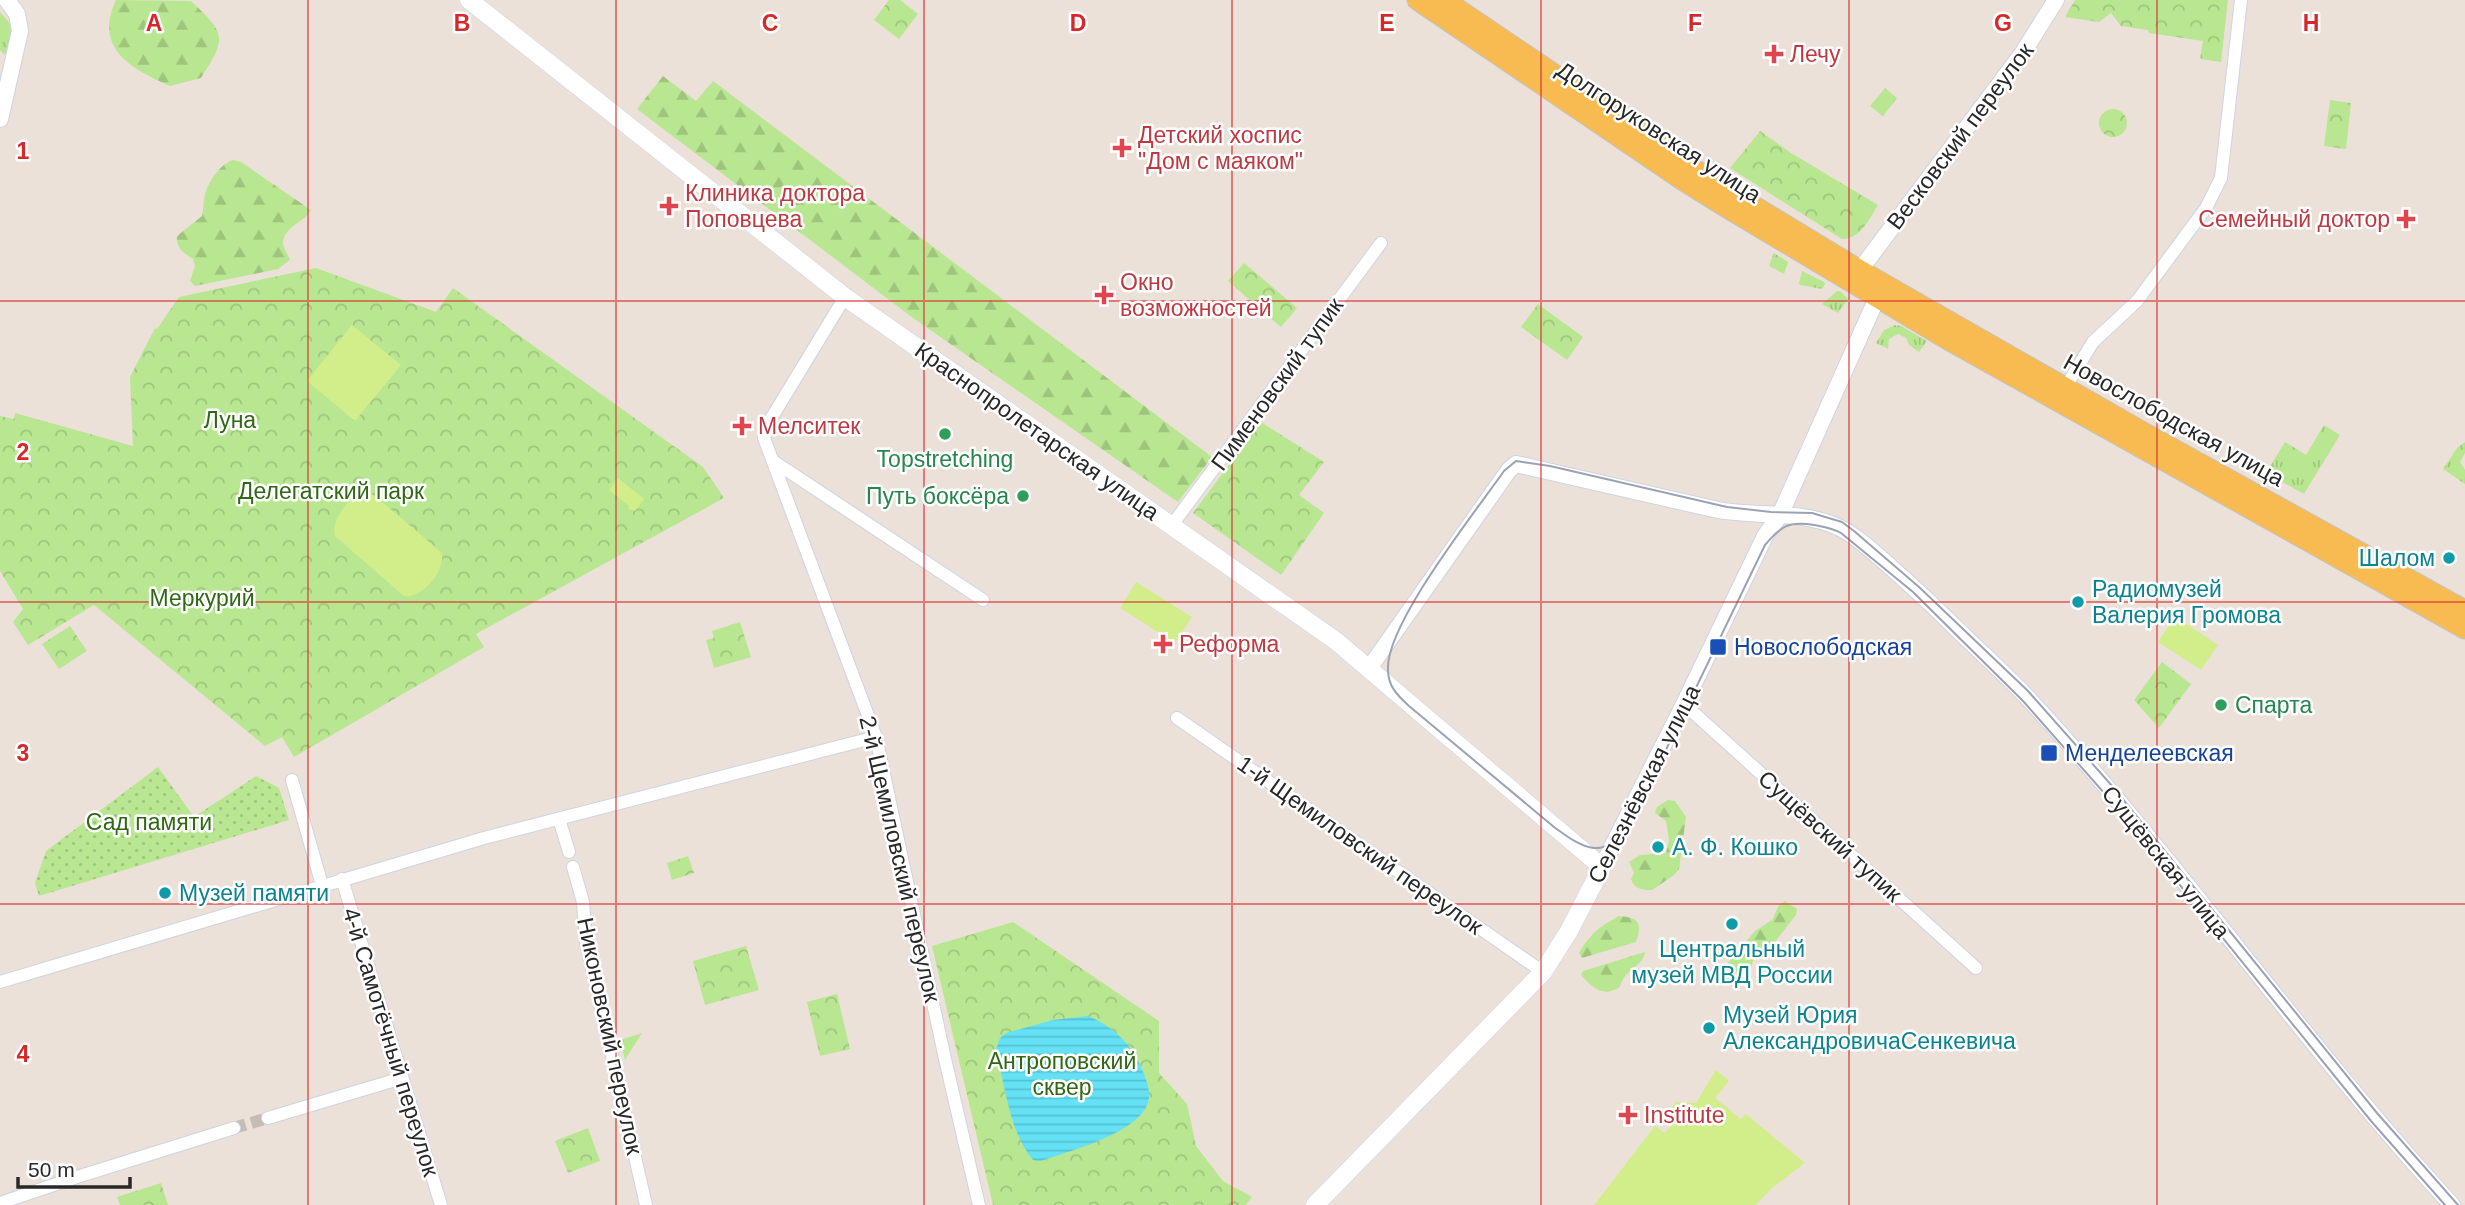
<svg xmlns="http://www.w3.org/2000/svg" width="2465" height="1205" viewBox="0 0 2465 1205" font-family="Helvetica,sans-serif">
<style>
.grass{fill:url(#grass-tufts)}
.forest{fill:url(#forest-firs)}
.park{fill:url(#park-crowns)}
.garden{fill:url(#garden-dots)}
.pitch{fill:#d1ee8b}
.water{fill:url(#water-rules)}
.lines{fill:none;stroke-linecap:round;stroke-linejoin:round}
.minor-tunnel{stroke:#c5bcb5;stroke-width:12;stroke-dasharray:12 6;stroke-linecap:butt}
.minor-casing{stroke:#cdd4e2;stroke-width:14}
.tertiary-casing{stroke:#cdd4e2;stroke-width:18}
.secondary-casing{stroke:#cdd4e2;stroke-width:19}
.primary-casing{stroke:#c3c3c3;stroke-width:21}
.minor{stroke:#fff;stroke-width:12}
.tertiary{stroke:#fff;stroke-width:16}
.secondary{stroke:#fff;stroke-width:18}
.primary{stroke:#f8bb51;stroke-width:19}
.tram{stroke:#9ba2b4;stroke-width:2}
.grid{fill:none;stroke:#d62828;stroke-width:2;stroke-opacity:0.55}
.health-dot{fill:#e0444e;stroke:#fff;stroke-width:2.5}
.leisure-dot{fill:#2e9e5b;stroke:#fff;stroke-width:2.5}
.culture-dot{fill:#0f9aa8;stroke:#fff;stroke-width:2.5}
.transit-dot{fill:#1a4fb4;stroke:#fff;stroke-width:2.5}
.labels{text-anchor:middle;stroke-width:5;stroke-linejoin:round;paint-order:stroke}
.health-label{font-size:23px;fill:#be3a42;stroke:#fff;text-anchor:start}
.street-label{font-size:23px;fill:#282828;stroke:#fff}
.park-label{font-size:23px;fill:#316815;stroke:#fff}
.leisure-label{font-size:23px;fill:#27864d;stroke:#fff}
.culture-label{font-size:23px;fill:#0d838f;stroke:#fff;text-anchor:start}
.transit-label{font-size:23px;fill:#164399;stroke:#fff;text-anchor:start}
.grid-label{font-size:23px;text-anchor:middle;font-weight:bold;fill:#d62828;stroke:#fff;stroke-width:5;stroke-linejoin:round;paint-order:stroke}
</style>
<defs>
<pattern id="grass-tufts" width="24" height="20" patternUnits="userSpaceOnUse" patternTransform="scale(1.75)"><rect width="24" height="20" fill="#b9e691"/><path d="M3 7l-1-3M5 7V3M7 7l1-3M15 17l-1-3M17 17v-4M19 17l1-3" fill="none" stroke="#9fc57d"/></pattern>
<pattern id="forest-firs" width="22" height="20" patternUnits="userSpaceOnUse" patternTransform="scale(1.75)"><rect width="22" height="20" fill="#b9e691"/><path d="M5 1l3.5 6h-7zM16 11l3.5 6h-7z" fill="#9fc57d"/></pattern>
<pattern id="park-crowns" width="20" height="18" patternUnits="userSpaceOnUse" patternTransform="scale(1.75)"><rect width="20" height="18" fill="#b9e691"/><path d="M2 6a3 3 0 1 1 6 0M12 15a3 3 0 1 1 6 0" fill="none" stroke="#9fc57d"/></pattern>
<pattern id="garden-dots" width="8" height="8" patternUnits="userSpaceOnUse" patternTransform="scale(1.75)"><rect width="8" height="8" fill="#b9e691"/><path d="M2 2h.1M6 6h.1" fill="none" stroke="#9fc57d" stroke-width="1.8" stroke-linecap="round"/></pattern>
<pattern id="water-rules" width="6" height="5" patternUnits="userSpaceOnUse" patternTransform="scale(1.75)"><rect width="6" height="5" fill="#64e1f5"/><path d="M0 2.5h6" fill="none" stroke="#57c1d2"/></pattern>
</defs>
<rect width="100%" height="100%" fill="#ece1d8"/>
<path class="grass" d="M0,12L13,27L5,55L0,50Z
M1774,253L1788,262L1784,274L1769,266Z
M1802,271L1824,282L1825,284L1822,289L1800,285L1799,283Z
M1837,291H1840L1848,299L1838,313L1822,304Z
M1895,325L1901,326L1927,341L1919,352L1909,345L1906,338L1898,334L1889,339L1888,349L1876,343L1884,330Z
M2324,425L2340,435L2304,494L2266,473L2285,442L2306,455Z
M2465,442V453L2460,462L2465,470V484L2443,469L2457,448Z
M642,1033L625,1060L620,1040Z"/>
<path class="forest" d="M116,0L191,1C226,34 227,37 201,78L170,86C132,69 93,49 116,0Z
M663,76L696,101L713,81L1212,457L1178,502L913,318L637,109Z
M233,160L241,162L311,210C304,223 284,226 283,243C283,248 288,254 290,260L278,269L195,286L190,281L195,266L193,259C183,252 176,249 177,236L202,216C204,209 203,201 205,194C209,181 220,164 233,160Z
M1668,800L1675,801L1686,817L1679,869L1674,875L1652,890C1642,890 1634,889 1631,879L1634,873L1629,862L1640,855L1666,853L1669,841L1666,821L1655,813L1657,807Z
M1785,901L1797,909L1796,915L1774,943L1756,954L1750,969L1731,984L1718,981L1719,973L1755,931L1772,920L1779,905Z
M1619,916C1638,917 1643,923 1636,942L1582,958L1579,953C1591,933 1599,927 1619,916Z
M1645,952C1644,966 1623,970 1620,987C1603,998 1593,988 1581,975L1583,971Z"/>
<path class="park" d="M889,0H900L918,14L899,39L874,20Z
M2075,0H2228L2221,62L2200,59L2203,41L2149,33L2148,30L2121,26L2111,13L2099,22L2065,17Z
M1885,88L1897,98L1883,116L1870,106Z
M2330,100L2351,103L2346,149L2324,146Z
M2099 123a14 14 0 1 1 28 0a14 14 0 1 1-28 0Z
M1760,131L1791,153L1878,205C1869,219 1861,239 1842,239L1730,168Z
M1244,263L1297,308L1281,327L1228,281Z
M316,268L436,312L453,288L703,467L724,498L476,634L484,647L294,757L282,737L265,746L94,605L28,645L13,622L23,609L0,571V416L14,419L15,413L133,446L130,377L155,328L157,329L179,297Z
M1538,304L1583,337L1567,360L1521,327Z
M1261,422L1324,462L1299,495L1324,513L1281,575L1193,513Z
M740,622L751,657L714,668L706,640L714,638L712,631Z
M70,626L87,651L59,669L42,644Z
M2162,662L2191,684L2159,728L2134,700Z
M688,856L694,873L672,880L667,863Z
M1013,922L1159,1021V1073L1187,1104L1196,1146L1223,1181L1252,1197L1246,1205H993L932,946Z
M746,946L759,990L705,1005L693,961Z
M837,994L850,1049L820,1056L807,1002Z
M588,1128L600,1161L568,1173L555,1141Z
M161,1183L168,1205H120L117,1197Z"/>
<path class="garden" d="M158,767L194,817L256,776L279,788L289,820L39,896L35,883L46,851Z"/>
<path class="pitch" d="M352,325L401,365L355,421L307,381Z
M618,478L644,499L635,511L628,509L629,506L609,490Z
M364,491L375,496L441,552C448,568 422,600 404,596L335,536C330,520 349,497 364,491Z
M1136,582L1192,617L1175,643L1120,608Z
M2175,616L2218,645L2201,670L2158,642Z
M1716,1070L1729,1081L1715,1098L1741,1119L1746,1114L1805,1163L1772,1188L1756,1205H1594L1655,1126L1665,1133L1672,1125L1663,1118L1676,1102L1696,1103Z"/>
<path class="water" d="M1088,1016C1112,1026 1131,1043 1141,1067C1145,1076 1150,1088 1149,1098C1145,1132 1069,1151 1041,1161L1033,1160C1009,1131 1005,1086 996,1049L1000,1038L1006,1033L1053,1020Z"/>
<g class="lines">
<path class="minor-tunnel" d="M234,1128L268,1118"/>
<defs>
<path id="minor" d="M845,297L769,422L764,438L876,737L945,1059L979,1205
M2065,388L2093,342L2137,301L2206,208L2221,178L2241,0
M773,461L983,600
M1172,525L1381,243
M1684,704L1976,968
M1177,718L1543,972
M292,780L322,885
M559,819L569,852
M573,867L583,902L586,942L646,1205
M342,879L441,1205
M0,982L484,838L876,737
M268,1118L402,1078
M0,1203L77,1177L234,1128"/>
<path id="tertiary" d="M0,119L20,31L17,14L7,0
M1860,270L2022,54L2056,0
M1370,667L1509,470L1516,464L1718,510C1757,517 1801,510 1838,527C1855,535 1870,549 1885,562C1911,585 1937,609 1962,634C1984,655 2006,675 2027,697C2177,859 2302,1042 2452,1205
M1602,867L1684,704L1765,536L1780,515L1877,298"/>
<path id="secondary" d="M469,0L845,297L1336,641L1602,867L1569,931L1543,972L1315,1205"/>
<path id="primary" d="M1417,0L1682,180L1727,208L1948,340L2465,629
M1445,0L1708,178L1860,270L2138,429L2465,610"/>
</defs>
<use href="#minor" class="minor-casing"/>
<use href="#tertiary" class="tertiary-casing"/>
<use href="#secondary" class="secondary-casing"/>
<use href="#primary" class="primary-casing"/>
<use href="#minor" class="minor"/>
<use href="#tertiary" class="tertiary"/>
<use href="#secondary" class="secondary"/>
<use href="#primary" class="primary"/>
<path class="tram" d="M2445,1205L2371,1121L2120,811L2023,701L1913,592L1841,533C1832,528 1824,527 1814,525C1788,521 1781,526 1765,545L1630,824C1604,861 1585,850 1554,827L1409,706C1397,695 1388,686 1388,670C1385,625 1476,511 1504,471L1516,461L1550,466L1727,507L1771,512L1812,513L1842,522L1854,531L1919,587L2028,691L2113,787L2377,1113L2458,1205"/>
</g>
<path class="grid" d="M308,0V1205M616,0V1205M924,0V1205M1232,0V1205M1541,0V1205M1849,0V1205M2157,0V1205M0,301H2465M0,602H2465M0,904H2465"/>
<g class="health-dot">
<path d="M1770.5 43.5h7v7h7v7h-7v7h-7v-7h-7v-7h7z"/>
<path d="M1118.5 137.5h7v7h7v7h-7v7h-7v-7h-7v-7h7z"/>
<path d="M665.5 195.5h7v7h7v7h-7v7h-7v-7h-7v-7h7z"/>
<path d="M2402.5 208.5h7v7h7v7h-7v7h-7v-7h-7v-7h7z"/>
<path d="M1100.5 284.5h7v7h7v7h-7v7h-7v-7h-7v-7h7z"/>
<path d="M738.5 415.5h7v7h7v7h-7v7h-7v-7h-7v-7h7z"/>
<path d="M1159.5 633.5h7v7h7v7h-7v7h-7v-7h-7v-7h7z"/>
<path d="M1624.5 1104.5h7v7h7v7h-7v7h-7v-7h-7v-7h7z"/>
</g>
<g class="leisure-dot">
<circle cx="945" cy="434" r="7"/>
<circle cx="1023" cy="496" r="7"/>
<circle cx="2221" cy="705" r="7"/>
</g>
<g class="culture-dot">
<circle cx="2449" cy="558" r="7"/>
<circle cx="2078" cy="602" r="7"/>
<circle cx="1658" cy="847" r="7"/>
<circle cx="165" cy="893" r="7"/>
<circle cx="1732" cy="924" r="7"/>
<circle cx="1709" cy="1028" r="7"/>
</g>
<g class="transit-dot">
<rect x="1709" y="638" width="18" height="18" rx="3.5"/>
<rect x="2040" y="744" width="18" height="18" rx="3.5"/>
</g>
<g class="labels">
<g class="health-label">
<text x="1790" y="62">Лечу</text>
<text x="1138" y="143">Детский хоспис<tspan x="1138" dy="26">"Дом с маяком"</tspan></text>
<text x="685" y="201">Клиника доктора<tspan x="685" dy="26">Поповцева</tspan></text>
<text x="2390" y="227" text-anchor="end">Семейный доктор</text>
<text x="1120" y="290">Окно<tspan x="1120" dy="26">возможностей</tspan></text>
<text x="758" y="434">Мелситек</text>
<text x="1179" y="652">Реформа</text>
<text x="1644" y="1123">Institute</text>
</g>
<g class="street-label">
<text transform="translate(1659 132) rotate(33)" y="8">Долгоруковская улица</text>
<text transform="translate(1960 136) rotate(-53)" y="8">Весковский переулок</text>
<text transform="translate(1277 384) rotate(-54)" y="8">Пименовский тупик</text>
<text transform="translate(2174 420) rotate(29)" y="8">Новослободская улица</text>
<text transform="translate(1037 431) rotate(35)" y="8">Краснопролетарская улица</text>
<text transform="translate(1644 784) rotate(-63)" y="8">Селезнёвская улица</text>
<text transform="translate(1830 836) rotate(42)" y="8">Сущёвский тупик</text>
<text transform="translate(1360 845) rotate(35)" y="8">1-й Щемиловский переулок</text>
<text transform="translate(900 859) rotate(77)" y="8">2-й Щемиловский переулок</text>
<text transform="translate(2166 862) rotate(51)" y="8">Сущёвская улица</text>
<text transform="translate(610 1036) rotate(78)" y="8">Никоновский переулок</text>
<text transform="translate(391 1042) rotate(73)" y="8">4-й Самотёчный переулок</text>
</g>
<g class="park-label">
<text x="230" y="428">Луна</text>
<text x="331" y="499">Делегатский парк</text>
<text x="202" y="606">Меркурий</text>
<text x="149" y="830">Сад памяти</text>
<text x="1062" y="1069">Антроповский<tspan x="1062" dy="26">сквер</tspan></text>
</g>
<g class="leisure-label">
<text x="945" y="467">Topstretching</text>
<text x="1009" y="504" text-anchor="end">Путь боксёра</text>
<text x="2235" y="713" text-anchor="start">Спарта</text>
</g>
<g class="culture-label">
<text x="2435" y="566" text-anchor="end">Шалом</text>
<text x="2092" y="597">Радиомузей<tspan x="2092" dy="26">Валерия Громова</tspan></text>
<text x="1672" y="855">А. Ф. Кошко</text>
<text x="179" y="901">Музей памяти</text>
<text x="1732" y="957" text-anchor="middle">Центральный<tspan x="1732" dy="26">музей МВД России</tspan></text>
<text x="1723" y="1023">Музей Юрия<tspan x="1723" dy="26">АлександровичаСенкевича</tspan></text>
</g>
<g class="transit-label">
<text x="1734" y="655">Новослободская</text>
<text x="2065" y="761">Менделеевская</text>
</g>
</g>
<g class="grid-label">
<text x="154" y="31">A</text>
<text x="462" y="31">B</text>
<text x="770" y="31">C</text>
<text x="1078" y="31">D</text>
<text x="1387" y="31">E</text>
<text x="1695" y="31">F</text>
<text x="2003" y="31">G</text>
<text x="2311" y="31">H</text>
<text x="23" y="159">1</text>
<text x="23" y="460">2</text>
<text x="23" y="761">3</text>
<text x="23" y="1062">4</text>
</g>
<path d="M18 1177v10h112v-10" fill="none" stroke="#282828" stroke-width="3.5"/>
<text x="28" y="1177" font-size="21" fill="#282828" stroke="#ffffff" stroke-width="5" paint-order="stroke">50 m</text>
</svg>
